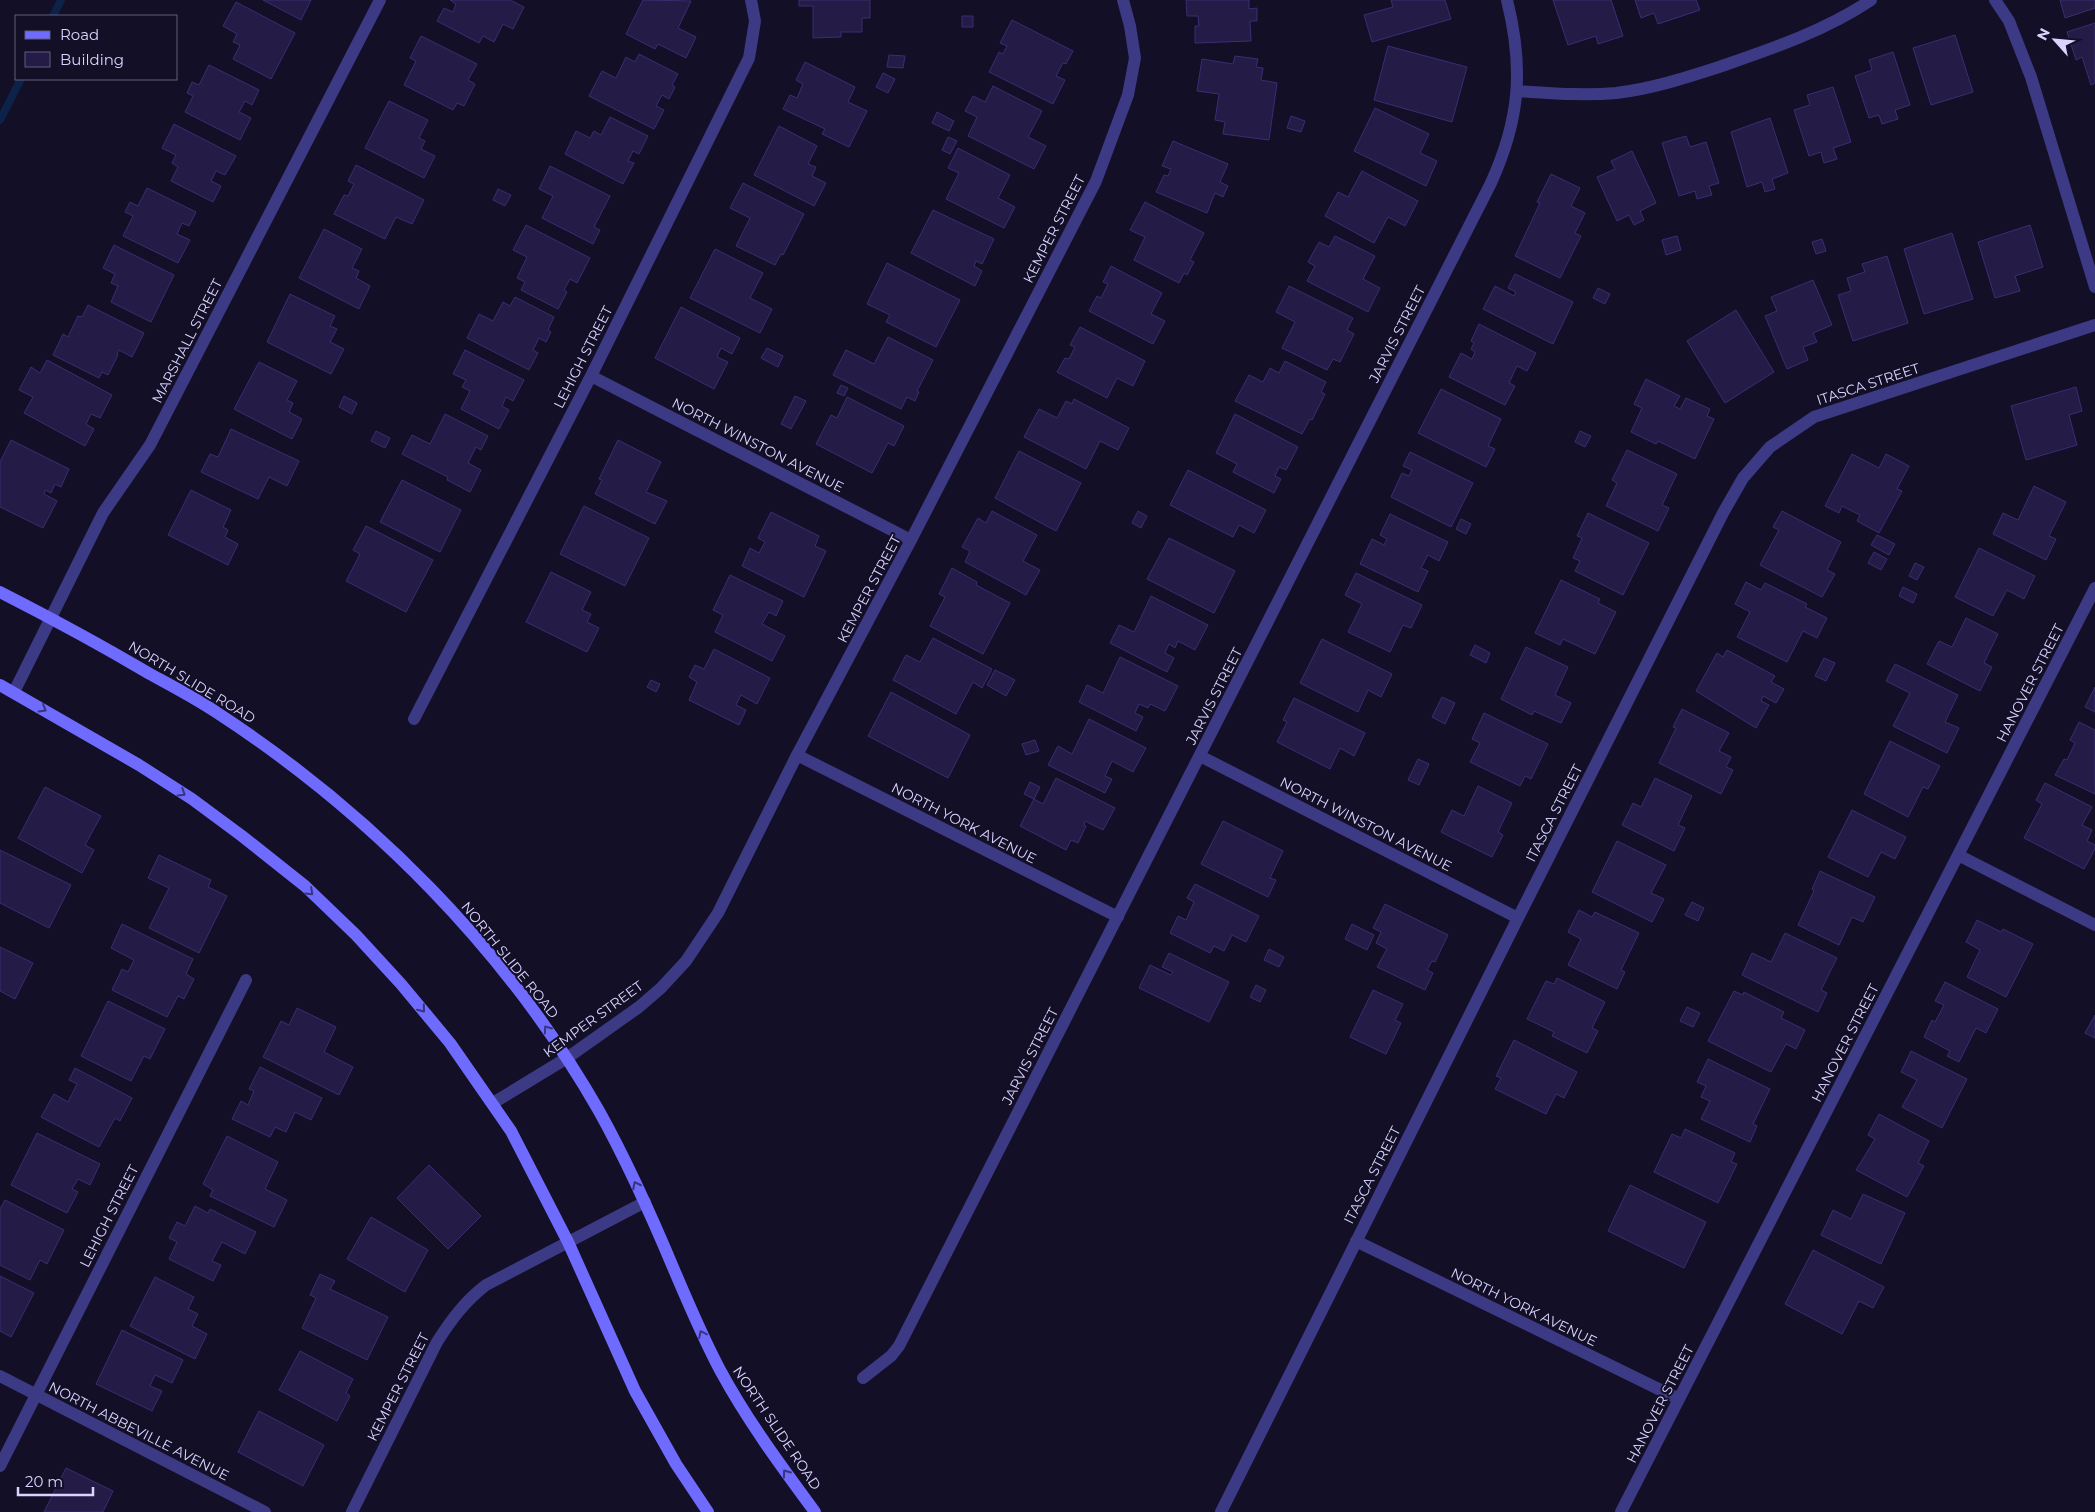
<svg xmlns="http://www.w3.org/2000/svg" width="2095" height="1512" viewBox="0 0 2095 1512" font-family="Montserrat,sans-serif">
<style>
.lines{fill:none;stroke-linecap:round;stroke-linejoin:round}
.stream{stroke:#0c2248;stroke-width:8}
.building{fill:#241b47;stroke:#3b2d73}
.street{stroke:#3d3a85;stroke-width:12}
.secondary{stroke:#6f6bff;stroke-width:12}
.oneway{stroke:#38347d}
.labels{text-anchor:middle;stroke-width:4;stroke-linejoin:round;paint-order:stroke}
.street-label{font-size:14px;fill:#d9d4ff;stroke:#130f26}
</style>
<rect width="100%" height="100%" fill="#130f26"/>
<g class="lines">
<path class="stream" d="M53,16L61,0
M0,120L21,79"/>
</g>
<path class="building" d="M263,0H311L301,20Z
M450,0H510L524,7L513,29L503,24L494,42L483,36L479,43L437,21L444,8L453,12L456,4Z
M643,0L691,1L678,28L696,37L686,58L658,44L655,49L626,34Z
M799,0H870V18H862V32H841V37L813,38V6H799Z
M1186,0H1249V9L1257,8V21H1250L1251,41L1195,43V26H1199L1198,16H1187Z
M1391,0H1445L1451,19L1372,42L1364,15L1393,7Z
M1553,0H1611L1623,36L1598,44L1596,36L1568,45Z
M1635,0H1696L1700,10L1658,24L1654,13L1641,18Z
M2060,0H2095V8L2065,18Z
M236,2L295,33L271,79L233,59L240,45L233,42L237,34L223,26Z
M962,16H973V27H962Z
M1012,20L1073,51L1066,64L1063,63L1056,76L1065,80L1053,104L989,72L999,52L1003,54L1007,46L1000,43Z
M2095,23V83L2091,85L2082,57L2076,60L2067,32Z
M1955,35L1973,92L1931,105L1913,48Z
M421,36L477,64L468,80L475,84L464,106L457,103L453,110L404,85L416,61L410,58Z
M1388,46L1467,67L1452,122L1374,100Z
M1893,52L1910,105L1895,110L1898,119L1882,124L1879,115L1869,118L1855,76L1872,70L1869,60Z
M639,54L678,74L672,85L675,87L669,99L662,95L656,106L664,110L654,129L589,96L602,71L616,78L626,57L635,62Z
M889,55L905,56L903,68L887,67Z
M1235,56L1258,59L1256,67L1263,68L1261,80L1277,83L1269,140L1223,134L1225,122L1215,120L1219,94L1197,91L1202,59L1233,64Z
M805,62L855,87L848,102L867,111L849,147L822,134L825,129L783,109L790,95L797,98L803,84L796,80Z
M209,65L259,90L252,105L245,101L239,112L251,118L240,140L185,112L193,96L187,93L192,82L199,85Z
M883,73L895,79L888,93L876,87Z
M993,86L1042,111L1028,137L1046,146L1034,169L968,136L977,117L965,111L973,96L985,102Z
M1833,87L1851,142L1833,148L1837,159L1824,163L1821,152L1809,156L1794,110L1810,105L1807,95Z
M389,101L428,120L419,138L425,141L421,149L435,156L424,178L365,148Z
M1375,108L1429,134L1420,153L1437,161L1426,186L1354,151Z
M937,112L954,121L949,131L932,123Z
M1291,116L1305,121L1301,132L1287,128Z
M610,117L648,136L639,154L633,151L628,161L634,163L623,184L565,154L576,131L590,138L594,131L601,135Z
M1770,118L1788,173L1772,179L1775,189L1765,192L1762,182L1747,187L1731,132Z
M174,124L236,156L225,175L216,171L211,181L221,186L213,202L171,181L178,167L172,163L176,155L162,148Z
M779,126L817,146L808,164L816,167L812,176L826,183L814,206L754,175Z
M1686,136L1690,147L1706,142L1719,183L1709,186L1712,195L1697,199L1695,191L1679,196L1662,143Z
M948,137L957,141L950,154L942,150Z
M1173,141L1228,164L1220,182L1228,186L1223,197L1215,193L1207,213L1156,192L1164,175L1168,176L1171,169L1162,166Z
M958,148L1010,175L998,198L1015,207L1004,228L946,199L959,173L948,168Z
M1632,151L1656,203L1640,211L1644,220L1634,225L1629,215L1617,221L1597,177L1615,169L1611,161Z
M356,165L424,200L412,224L396,217L385,239L334,214L344,195L348,196L354,184L348,181Z
M550,166L610,196L594,227L600,230L593,244L542,218L553,196L539,189Z
M1362,171L1418,201L1405,226L1388,217L1374,243L1325,216L1338,192L1348,197Z
M1551,174L1580,188L1571,206L1585,213L1575,233L1581,236L1560,278L1515,256L1540,203L1537,202Z
M743,183L804,214L783,255L781,254L775,265L736,246L750,218L730,208Z
M147,188L196,212L189,226L182,223L177,234L190,240L178,263L123,236L133,216L125,212L130,202L138,206Z
M498,189L511,195L505,206L493,200Z
M1145,202L1204,233L1190,260L1194,262L1187,275L1184,273L1179,283L1134,260L1145,237L1130,230Z
M933,210L994,239L982,264L976,261L974,266L982,271L975,286L911,253Z
M526,225L590,258L577,283L570,279L564,290L567,292L558,309L521,290L525,282L517,278L527,257L513,250Z
M2030,225L2043,267L2015,276L2020,291L1995,298L1978,242Z
M324,229L362,249L352,268L359,271L356,278L370,286L359,309L299,278Z
M1952,233L1973,299L1924,314L1904,249Z
M1335,236L1375,256L1363,279L1380,288L1368,312L1307,281L1315,266L1308,262L1319,242L1329,247Z
M1677,236L1681,250L1666,255L1662,240Z
M1822,239L1826,251L1816,254L1812,242Z
M114,245L174,275L151,322L111,302L118,286L111,283L115,274L103,268Z
M715,249L763,273L750,298L772,309L760,333L690,298Z
M1887,256L1908,323L1853,341L1838,295L1851,291L1847,278L1865,272L1862,264Z
M887,263L960,300L936,347L886,322L890,315L867,304Z
M1111,266L1162,293L1151,314L1165,321L1153,344L1089,311L1097,296L1101,298L1108,284L1103,282Z
M1515,274L1573,302L1553,344L1483,309L1495,286L1514,296L1516,292L1508,288Z
M1813,280L1832,325L1813,333L1817,342L1803,347L1808,360L1787,369L1765,316L1777,311L1771,297Z
M1289,286L1353,318L1347,330L1354,334L1340,362L1333,359L1327,370L1282,348L1295,322L1276,312Z
M1598,288L1610,294L1605,304L1593,298Z
M290,294L335,316L330,326L337,329L330,342L344,349L331,374L267,342Z
M515,297L554,317L548,330L551,332L546,342L539,338L533,350L538,353L529,370L467,338L479,314L493,321L503,302L510,306Z
M88,305L144,333L132,357L119,350L117,354L118,355L108,375L102,372L99,378L53,355L63,334L68,337L78,316L82,317Z
M681,307L740,338L732,354L721,348L717,357L728,362L714,389L655,358Z
M1736,310L1774,372L1725,403L1687,341Z
M1479,324L1536,353L1527,371L1517,366L1509,383L1515,386L1505,405L1449,377L1461,353L1472,359L1475,352L1471,349L1474,343L1471,341Z
M1080,327L1145,361L1133,386L1117,378L1107,398L1057,372L1065,358L1069,359L1075,347L1070,345Z
M888,337L933,360L917,391L919,392L915,401L907,397L901,409L833,375L846,350L874,364Z
M767,348L783,356L778,367L761,358Z
M465,350L524,380L513,401L506,397L502,406L509,410L499,429L461,409L470,391L462,387L466,380L453,374Z
M47,360L112,395L100,418L91,414L86,424L94,429L85,446L24,413L33,397L19,390L31,367L40,373Z
M1285,361L1326,382L1321,392L1325,394L1312,420L1310,419L1302,434L1235,401L1249,375L1263,382L1270,368L1279,373Z
M259,362L297,381L287,400L293,403L289,412L302,419L292,439L234,409Z
M1646,379L1680,396L1674,406L1680,409L1686,398L1710,409L1707,416L1714,419L1695,459L1658,441L1656,444L1631,432L1642,408L1634,404Z
M841,385L848,388L844,396L837,393Z
M2076,387L2082,411L2069,415L2077,445L2026,460L2011,406Z
M1441,389L1501,419L1488,446L1495,449L1486,467L1418,433Z
M344,396L357,403L352,414L339,407Z
M795,396L806,401L791,429L781,424Z
M847,397L904,426L894,446L888,443L872,473L816,444L831,415L837,418Z
M1074,399L1129,428L1118,450L1100,441L1086,469L1024,437L1039,409L1057,418L1066,401L1072,404Z
M445,414L488,436L481,450L476,447L468,463L481,470L470,492L447,480L448,477L402,454L412,435L430,444Z
M1235,414L1298,447L1286,470L1279,467L1275,476L1281,479L1274,493L1233,472L1237,464L1216,453Z
M231,429L299,461L287,486L269,477L258,499L201,472L210,454L218,457Z
M376,431L390,438L385,448L371,441Z
M1580,431L1591,436L1585,447L1575,442Z
M11,440L69,469L61,487L55,484L51,493L45,490L44,494L57,501L43,528L0,507V462Z
M618,440L661,462L646,492L667,501L655,524L595,494L602,480L599,479Z
M1627,450L1677,474L1662,505L1669,508L1658,531L1606,506L1617,483L1612,480Z
M1019,451L1081,483L1056,531L995,498Z
M1410,452L1473,483L1451,527L1391,497L1402,473L1409,476L1412,470L1403,466Z
M1852,454L1879,468L1886,454L1909,466L1897,489L1902,491L1879,533L1857,521L1860,515L1842,506L1839,513L1825,506Z
M1188,470L1266,510L1254,533L1239,525L1233,537L1170,505Z
M402,480L461,510L440,552L380,522Z
M2034,486L2066,502L2049,536L2056,539L2046,560L1993,534L2003,513L2018,520Z
M191,490L231,510L223,527L228,530L225,537L238,544L228,565L168,535Z
M584,506L649,538L625,586L560,554Z
M992,511L1037,535L1023,561L1040,570L1026,595L965,562L970,551L962,547L978,518L986,523Z
M1138,511L1147,516L1141,528L1132,523Z
M1782,511L1841,542L1827,570L1835,574L1822,597L1760,565L1779,530L1773,527Z
M771,512L819,536L815,546L826,551L804,597L742,566L750,548L759,553L765,542L758,538Z
M1588,513L1649,543L1623,595L1575,571L1580,561L1573,558L1582,538L1577,536Z
M1390,514L1448,542L1439,561L1428,555L1421,568L1428,571L1418,592L1360,564L1372,539L1384,545L1387,539L1380,535Z
M1461,519L1471,524L1466,534L1456,529Z
M366,526L433,560L406,612L346,581L360,554L353,550Z
M1877,535L1895,544L1889,555L1871,545Z
M1169,538L1235,571L1214,613L1147,579Z
M1979,548L2035,576L2024,599L2007,590L1993,616L1955,597Z
M1874,552L1887,559L1881,570L1868,563Z
M1915,563L1924,567L1917,580L1909,576Z
M952,568L977,582L976,585L1010,603L983,654L930,626L945,597L939,594Z
M551,572L591,592L582,610L591,614L587,622L599,628L587,652L526,622Z
M1356,573L1422,605L1411,628L1403,625L1390,652L1348,632L1362,604L1345,595Z
M730,575L783,601L776,616L769,612L762,624L785,636L772,661L715,632L723,615L713,610Z
M1561,580L1600,599L1598,603L1616,612L1595,654L1563,639L1560,645L1535,633Z
M1746,582L1761,590L1765,583L1807,604L1805,607L1827,618L1817,638L1803,631L1787,662L1737,637L1750,612L1735,604Z
M1903,587L1917,594L1913,603L1899,596Z
M1151,596L1208,625L1195,650L1178,641L1175,648L1169,644L1165,653L1174,658L1167,672L1110,643L1119,625L1134,632Z
M1966,618L1998,634L1984,663L1992,667L1980,691L1927,664L1939,641L1952,647Z
M933,638L992,669L982,688L973,682L956,714L893,680L906,655L920,662Z
M1322,639L1392,674L1381,697L1368,690L1358,712L1300,683Z
M1475,645L1490,653L1486,663L1470,655Z
M1526,647L1568,667L1555,695L1571,703L1561,723L1534,711L1532,715L1501,699Z
M714,649L770,678L757,704L741,695L736,705L746,710L739,725L689,700L697,682L689,677L695,665L704,669Z
M1727,650L1775,676L1771,682L1784,689L1776,703L1763,696L1761,701L1769,705L1756,728L1696,691L1717,653L1723,657Z
M1120,657L1178,686L1165,711L1150,704L1148,708L1139,704L1135,713L1143,717L1136,731L1079,702L1087,685L1103,693Z
M1824,658L1835,663L1826,681L1815,676Z
M1895,664L1958,695L1945,722L1959,728L1947,753L1893,726L1910,693L1886,681Z
M995,670L1015,680L1006,696L987,685Z
M651,680L660,684L656,692L647,687Z
M2095,687V712L2085,707Z
M891,692L970,735L948,778L868,736Z
M1442,697L1455,703L1445,724L1432,717Z
M1294,698L1365,733L1354,756L1340,748L1330,769L1277,742L1287,722L1283,720Z
M1682,709L1729,733L1719,751L1731,757L1726,767L1733,770L1721,794L1659,763L1676,728L1673,727Z
M1484,713L1548,744L1531,779L1525,776L1520,786L1470,762L1480,743L1472,739Z
M1089,719L1146,748L1133,772L1112,761L1105,776L1112,779L1105,793L1048,765L1058,746L1072,754Z
M2079,722L2095,730V794L2055,775L2064,759L2067,760L2075,743L2070,740Z
M1035,740L1039,751L1026,755L1022,744Z
M1890,741L1940,766L1928,789L1923,787L1908,817L1864,794Z
M1418,759L1429,764L1419,785L1408,780Z
M1056,778L1115,808L1103,830L1085,821L1084,825L1086,826L1078,843L1071,840L1066,850L1020,826L1034,799L1043,804Z
M1655,778L1692,796L1678,825L1685,828L1674,851L1622,825L1633,803L1641,807Z
M1030,782L1040,787L1034,799L1024,794Z
M2045,783L2092,807L2082,825L2092,830L2087,841L2095,845V849L2084,869L2024,838L2042,804L2036,800Z
M1478,786L1512,803L1498,832L1503,835L1492,857L1441,832L1452,810L1464,816Z
M45,787L101,816L85,845L94,850L82,873L18,838Z
M1852,810L1906,837L1895,859L1881,852L1868,877L1828,857Z
M1223,821L1283,851L1270,878L1276,880L1268,897L1201,864Z
M1617,841L1666,865L1651,893L1664,899L1652,922L1592,892Z
M0,850L71,885L49,928L0,903Z
M159,855L211,880L208,887L227,896L199,953L149,928L169,888L148,878Z
M1820,871L1875,897L1863,922L1852,917L1839,945L1798,925L1814,891L1812,889Z
M1195,884L1259,916L1246,942L1232,935L1224,951L1214,946L1210,953L1170,933L1178,916L1186,920L1194,902L1187,898Z
M1692,902L1704,908L1698,921L1685,915Z
M1385,904L1448,935L1435,962L1432,961L1427,970L1433,973L1425,990L1377,967L1387,949L1376,943L1381,932L1373,928Z
M1579,910L1592,917L1595,912L1639,933L1621,970L1625,972L1617,989L1568,965L1581,939L1568,932Z
M1977,920L2001,932L2003,929L2033,944L2006,997L1967,977L1980,950L1966,942Z
M122,924L193,959L186,974L194,979L184,999L178,996L167,1017L112,990L122,969L128,972L134,960L111,948Z
M1352,924L1374,935L1367,950L1345,939Z
M1785,933L1837,958L1821,990L1827,993L1818,1012L1742,975L1752,953L1771,962Z
M0,947L33,963L15,999L0,991Z
M1269,949L1284,957L1279,967L1264,960Z
M1169,953L1229,982L1209,1022L1139,988L1150,965L1171,975L1173,972L1162,967Z
M1557,978L1605,1002L1592,1028L1598,1031L1587,1053L1552,1036L1554,1032L1527,1019L1546,981L1554,984Z
M1945,982L1998,1009L1986,1033L1976,1028L1959,1062L1947,1056L1950,1051L1924,1037L1932,1020L1935,1022L1944,1005L1935,1001Z
M1256,985L1266,990L1260,1002L1250,997Z
M1373,990L1403,1004L1395,1020L1401,1023L1386,1054L1350,1037Z
M1734,991L1743,995L1744,992L1784,1012L1781,1018L1805,1030L1796,1049L1786,1044L1771,1072L1708,1041Z
M108,1001L165,1029L150,1059L144,1056L131,1081L81,1056Z
M1687,1007L1700,1013L1693,1027L1680,1021Z
M297,1008L336,1027L324,1052L353,1067L339,1095L263,1057L281,1021L289,1025Z
M2095,1015V1038L2085,1033Z
M1514,1040L1577,1072L1564,1098L1556,1094L1546,1114L1495,1089L1501,1078L1496,1076Z
M1911,1051L1967,1079L1942,1128L1902,1107L1917,1080L1901,1072Z
M1708,1059L1770,1089L1753,1124L1757,1126L1750,1142L1701,1119L1710,1101L1701,1097L1706,1086L1697,1082Z
M260,1067L322,1098L311,1120L295,1112L286,1132L275,1127L270,1137L232,1119L241,1101L248,1105L254,1091L249,1089Z
M75,1068L132,1098L120,1121L115,1118L99,1147L41,1117L54,1094L68,1102L77,1084L69,1080Z
M1879,1114L1929,1141L1918,1163L1924,1166L1907,1197L1856,1170L1875,1139L1868,1135Z
M1685,1129L1735,1153L1731,1162L1737,1164L1718,1203L1654,1172L1672,1134L1681,1138Z
M37,1133L100,1164L90,1185L78,1179L72,1189L78,1192L67,1213L11,1185Z
M227,1136L278,1162L265,1189L287,1200L274,1227L210,1196L213,1190L203,1184Z
M429,1165L481,1216L448,1249L397,1198Z
M1630,1185L1706,1222L1684,1268L1608,1231Z
M1863,1194L1905,1213L1881,1264L1821,1235L1833,1210L1851,1219Z
M5,1200L64,1230L47,1264L40,1260L30,1280L0,1265V1209Z
M195,1206L208,1213L210,1209L256,1232L245,1254L222,1242L212,1261L221,1265L213,1281L169,1259L177,1242L169,1238L177,1222L185,1226Z
M371,1217L428,1250L405,1292L347,1259Z
M1813,1250L1884,1287L1873,1308L1859,1301L1842,1334L1785,1304Z
M320,1274L335,1281L330,1289L388,1317L367,1360L302,1328L316,1298L310,1295Z
M0,1276L34,1293L11,1337L0,1331Z
M155,1277L194,1297L188,1309L198,1314L192,1326L207,1334L195,1359L130,1326Z
M122,1330L183,1360L172,1383L155,1375L150,1386L162,1391L152,1411L96,1384Z
M300,1351L353,1379L346,1393L350,1396L337,1421L279,1390Z
M259,1411L324,1445L303,1486L238,1452Z
M66,1468L113,1491L103,1512H44Z"/>
<g class="lines">
<path class="street" d="M1995,0L2009,21L2031,77L2095,287
M1517,91C1550,93 1583,96 1616,93C1651,89 1685,78 1719,67C1771,49 1825,31 1871,0
M591,376L911,540
M14,692L103,513L150,445L380,0
M414,719L591,376L749,58L755,21L751,0
M797,755L1118,917
M1200,756L1518,918
M1958,855L2095,925
M493,1103L567,1058L639,1007L661,988L686,961L718,913L797,755L911,540L1096,181L1128,95L1135,58L1130,26L1123,0
M1356,1241L1679,1399
M0,1376L265,1512
M863,1378L891,1356L899,1346L1491,183C1520,119 1524,68 1507,0
M0,1466L246,980
M352,1512L437,1342C451,1320 465,1301 486,1285L645,1202
M1221,1512L1518,918L1723,513L1743,478L1770,447L1814,417L2095,325
M1621,1512L2095,588"/>
<path class="secondary" d="M0,592C51,618 101,645 150,674C172,686 195,698 216,712C371,813 507,950 599,1111C628,1163 652,1217 675,1272C689,1305 703,1338 720,1370C747,1420 781,1466 815,1512
M0,685L139,765L192,799L242,836L305,886L356,935L401,984L450,1043L511,1131L568,1242L635,1391L676,1464L708,1512"/>
</g>
<defs><path id="oneway-chevron" d="M-2-3.5L2.5 0L-2 3.5" fill="none" stroke-width="1.6" stroke-linecap="round" stroke-linejoin="round" transform="scale(1.25)"/></defs>
<g class="oneway">
<use href="#oneway-chevron" transform="translate(43 709) rotate(30)"/>
<use href="#oneway-chevron" transform="translate(182 793) rotate(32)"/>
<use href="#oneway-chevron" transform="translate(310 892) rotate(43)"/>
<use href="#oneway-chevron" transform="translate(422 1009) rotate(51)"/>
<use href="#oneway-chevron" transform="translate(547 1029) rotate(-125)"/>
<use href="#oneway-chevron" transform="translate(636 1185) rotate(-117)"/>
<use href="#oneway-chevron" transform="translate(702 1334) rotate(-116)"/>
<use href="#oneway-chevron" transform="translate(786 1473) rotate(-126)"/>
</g>
<g class="labels">
<g class="street-label">
<text transform="translate(1054 229) rotate(-63)" y="5">KEMPER STREET</text>
<text transform="translate(1397 334) rotate(-63)" y="5">JARVIS STREET</text>
<text transform="translate(187 341) rotate(-63)" y="5">MARSHALL STREET</text>
<text transform="translate(583 357) rotate(-63)" y="5">LEHIGH STREET</text>
<text transform="translate(1868 384) rotate(-18)" y="5">ITASCA STREET</text>
<text transform="translate(758 445) rotate(27)" y="5">NORTH WINSTON AVENUE</text>
<text transform="translate(869 589) rotate(-62)" y="5">KEMPER STREET</text>
<text transform="translate(192 682) rotate(31)" y="5">NORTH SLIDE ROAD</text>
<text transform="translate(2030 683) rotate(-63)" y="5">HANOVER STREET</text>
<text transform="translate(1214 696) rotate(-63)" y="5">JARVIS STREET</text>
<text transform="translate(1554 813) rotate(-63)" y="5">ITASCA STREET</text>
<text transform="translate(964 823) rotate(27)" y="5">NORTH YORK AVENUE</text>
<text transform="translate(1366 824) rotate(27)" y="5">NORTH WINSTON AVENUE</text>
<text transform="translate(510 960) rotate(51)" y="5">NORTH SLIDE ROAD</text>
<text transform="translate(593 1019) rotate(-36)" y="5">KEMPER STREET</text>
<text transform="translate(1845 1043) rotate(-63)" y="5">HANOVER STREET</text>
<text transform="translate(1030 1056) rotate(-63)" y="5">JARVIS STREET</text>
<text transform="translate(1372 1175) rotate(-63)" y="5">ITASCA STREET</text>
<text transform="translate(109 1216) rotate(-63)" y="5">LEHIGH STREET</text>
<text transform="translate(1524 1307) rotate(26)" y="5">NORTH YORK AVENUE</text>
<text transform="translate(398 1387) rotate(-63)" y="5">KEMPER STREET</text>
<text transform="translate(1660 1404) rotate(-63)" y="5">HANOVER STREET</text>
<text transform="translate(777 1428) rotate(56)" y="5">NORTH SLIDE ROAD</text>
<text transform="translate(139 1431) rotate(27)" y="5">NORTH ABBEVILLE AVENUE</text>
</g>
</g>
<rect x="15" y="15" width="162" height="65" fill="#130f26" stroke="#625e7d"/>
<rect x="25" y="31" width="25" height="8" fill="#6f6bff" stroke="#625e7d"/>
<text x="60" y="40" font-size="15" fill="#d9d4ff">Road</text>
<rect x="25" y="52" width="25" height="15" fill="#241b47" stroke="#625e7d"/>
<text x="60" y="65" font-size="15" fill="#d9d4ff">Building</text>
<g transform="translate(2055 40) rotate(297)" stroke="#130f26" stroke-width="4" paint-order="stroke">
<path d="M0-4L9 19L0 12L-9 19Z" fill="#d9d4ff"/>
<text y="-8" font-size="14" font-weight="bold" text-anchor="middle" fill="#d9d4ff">N</text>
</g>
<path d="M18 1487v8h75v-8" fill="none" stroke="#d9d4ff" stroke-width="2.5"/>
<text x="25" y="1487" font-size="15" fill="#d9d4ff" stroke="#130f26" stroke-width="4" paint-order="stroke">20 m</text>
</svg>
